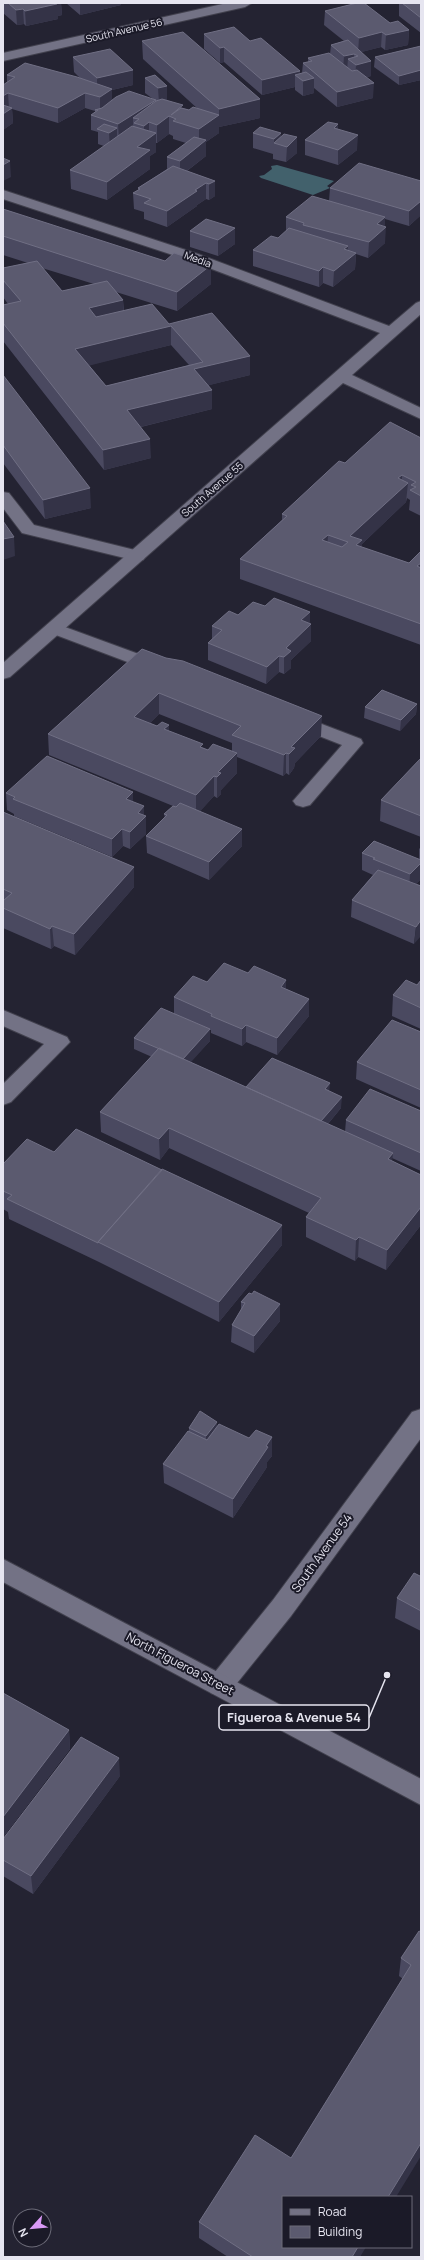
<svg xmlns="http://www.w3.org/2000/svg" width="424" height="2260" viewBox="0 0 424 2260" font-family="Manrope,sans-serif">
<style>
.water{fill:#42616c}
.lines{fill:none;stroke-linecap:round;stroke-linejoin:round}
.service-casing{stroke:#41404d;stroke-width:2}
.minor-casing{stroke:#41404d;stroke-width:2}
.secondary-casing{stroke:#41404d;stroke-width:2}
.service{fill:#737285;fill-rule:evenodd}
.minor{fill:#737285;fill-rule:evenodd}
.secondary{fill:#737285;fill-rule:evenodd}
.wall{fill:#4a4960;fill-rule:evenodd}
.shaded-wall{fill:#343347}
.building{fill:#5b5a6f;stroke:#706f84;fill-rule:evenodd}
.labels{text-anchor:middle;stroke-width:4;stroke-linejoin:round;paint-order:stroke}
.far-street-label{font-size:10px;fill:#e6e5f0;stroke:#1b1a28}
.street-label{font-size:12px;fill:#e6e5f0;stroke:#1b1a28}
.leader{fill:none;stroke:#e6e5f0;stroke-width:1.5}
.callout-dot{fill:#e6e5f0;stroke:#1b1a28;stroke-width:1.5}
.callout{fill:#1b1a28;stroke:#e6e5f0;stroke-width:1.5}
.callout-label{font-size:13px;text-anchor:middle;font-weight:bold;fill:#e6e5f0}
</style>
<rect width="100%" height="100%" fill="#242332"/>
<path class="water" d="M277,165L334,181L327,186L330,188L313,195L261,178L259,176L264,175L272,169L271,166Z"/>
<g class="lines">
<defs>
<path id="service" d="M3,492L9,493L34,525L143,552L146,556L143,560L137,561L22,533L3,508Z
M54,623L166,664L169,668L166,672L160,674L154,672L48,632L45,628L48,624Z
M293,713L361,739L363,743L310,805L303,807L296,805L293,801L342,745L286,723L284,719L286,715Z
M3,1010L67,1037L70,1042L11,1102L3,1105V1084L44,1044L3,1026Z"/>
<path id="minor" d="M227,3H252L245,7L3,61V53Z
M3,190L198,254L389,326L416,303L421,301V314L352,375L421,408V419L343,383L10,677L3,679V663L380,333L188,260L3,199Z
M421,1409V1438L291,1616L229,1693L220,1696L211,1693L207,1685L211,1677L273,1600L412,1412Z"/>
<path id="secondary" d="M3,1559L421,1779V1805L3,1582Z"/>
</defs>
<use href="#service" class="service-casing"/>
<use href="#minor" class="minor-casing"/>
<use href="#secondary" class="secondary-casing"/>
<use href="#service" class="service"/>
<use href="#minor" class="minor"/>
<use href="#secondary" class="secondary"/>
</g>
<path class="wall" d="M3,3H61L62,15L58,16V19L26,26L24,24L17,25L3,13Z
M66,3H121V5L80,15Z
M399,3H421V33L399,16Z
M325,11L390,23L409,30L408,45L385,50L381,47L361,52L371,76L367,77L373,98L337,107L314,88V93L303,96L295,90V87L262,95L224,62L220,63L204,49V34L250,41L300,71V73H302L303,63L308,62V58L330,54L331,45L344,41L324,25Z
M142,41L260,118L219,127V133L206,142V156L187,171L215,181V196L209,200L206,199L197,205V206L167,227L144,219V212L134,209L133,193L138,190V188L167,169V157L186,143L173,139V136L169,134L157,143H156V152L150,156V169L107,200L71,189L70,170L104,146L98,144V132L91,130V115L95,112V111L85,108L58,123L12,109L13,123L3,130L7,82V75L80,78L74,72L73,57L133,70V85L112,90V100L153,99L145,93V78L155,75L167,101L183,108L189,110L198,109L143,59Z
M421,46V80L399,85L374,67L375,57Z
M338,124V129L357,150L338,165L305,155V140Z
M253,133H281V137L297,153L286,162L273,159V154L253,148Z
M421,181V215L409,226L385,219V243L368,258L356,254L355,269L333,287L323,283L319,287L253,266V250L278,238L286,232V217L329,201L330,188Z
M3,209L211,284L177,311L116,292L123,300L124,311L169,324L250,356V375L209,385L212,409L141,427L151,458L104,470L3,341V305L8,304L3,297V268L28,263L3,255ZM42,268L94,284L62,291ZM171,345L189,365L106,386L89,365Z
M235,228V244L218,256L190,247V231Z
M3,375L91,508L45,519L3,463Z
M421,438V516L409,510L410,500L407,498L406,502L362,544L361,547L409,563L421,551V645L240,579V559L282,520V514L345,463Z
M238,615L310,623L311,641L291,660V668L284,674L279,672L266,684L208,660V643L212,639V626Z
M142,649L321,736L295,763L294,768L289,775L286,773L283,776L237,757V773L221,790V794L217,798L214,796L200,811L242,846L209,880L147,853L146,836L165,818L164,814L173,806L49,755L48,734ZM159,714L232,743V751L208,750L169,731L150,723Z
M417,704L416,714L400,731L364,718L365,707Z
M421,758V837L380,821L381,800Z
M133,792V802L144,816L146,834L130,849L123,846L112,857L14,816V814L7,810L6,793Z
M3,812L134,867V887L75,955L54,946L51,949L3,928Z
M421,847V879L416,884L421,886L414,944L351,917L352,900L372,876L373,875L362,870V853L419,859V849Z
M421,980V1029L392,1016L393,995L417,985Z
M207,982L286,989L309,999V1016L277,1055L246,1042L242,1046L211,1033V1030H210V1041L190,1062L246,1087L329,1091L341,1108L328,1124L345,1132L346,1120L421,1111V1171L392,1158V1161L421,1175V1225L386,1270L358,1257L355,1261L306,1237V1217L309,1213L169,1148L160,1160L101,1132L100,1112L152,1057L134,1049V1038L174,1014V997Z
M421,1032V1108L356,1079L357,1062Z
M54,1152L282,1245L219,1322L99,1262L9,1219L8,1212L3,1209V1164Z
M249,1293L280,1321L254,1353L231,1342L232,1325L241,1310V1302Z
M217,1426L249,1438L272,1437V1456L267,1462V1467L233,1518L164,1483L163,1464L189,1431V1428Z
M421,1575V1631L395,1618L397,1598Z
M421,1633V1647L420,1646Z
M3,1693L69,1730L70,1749L4,1836L3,1835Z
M120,1776L33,1894L3,1876V1839Z
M421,1932L360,2257H228L199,2238V2222L291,2158L403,1979L399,1976L401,1958Z"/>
<path class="shaded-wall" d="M55,3H61L62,15L58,16V19L26,26L25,11Z
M80,3H121V5L80,15Z
M23,9L24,24L17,25L16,10Z
M409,30L408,45L385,50L386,35Z
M382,32L381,47L358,53L359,38Z
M224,47V62L220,63V48Z
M354,54V63L348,59L347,70L343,71L344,56Z
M371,61V76L355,80L356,65Z
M133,70V85L112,90V104L100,112V97L97,94V78Z
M421,70V80L399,85V76Z
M300,71V78L295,75V87L262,95V80Z
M314,78V93L303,96V81Z
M374,83L373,98L337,107V92Z
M167,86V101L159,103L158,88Z
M8,93L9,108L3,112V96Z
M85,93V108L58,123V108Z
M260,99V118L219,127V109Z
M156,100V115L139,119L133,118V130L119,139L118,124Z
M12,108L13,123L3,130V114Z
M219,115V133L206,142V156L180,176V161L199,146V129Z
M169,116V134L157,143V125Z
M149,122V138L156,133V152L150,156V169L107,200V182L137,147L144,142V126Z
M338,124L337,140L334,128Z
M117,128V143L110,148L109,133Z
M281,133V145L274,143V139Z
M358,135L357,150L338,165V150Z
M297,137V153L286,162L287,147Z
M10,161L11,177L3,181V165Z
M215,181V196L209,200V184Z
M206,183V199L197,205V206L167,227V211Z
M421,201V215L409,226V211Z
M385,217V228L386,227L385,243L368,258L369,242L377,224Z
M235,228V244L218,256V240Z
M348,246L347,260L356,253L355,269L333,287L334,271L344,249Z
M211,265V284L177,311V292Z
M323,267V283L319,287V271Z
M123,300L124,319L89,327V308Z
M171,326V345L76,369L75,349Z
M250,356V375L194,389V369Z
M212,390V409L128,430L127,410Z
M150,439L151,458L104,470L103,450Z
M402,475V488L408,483L406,502L362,544L361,560L350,536L398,478Z
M90,488L91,508L45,519L43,500Z
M328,535L327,555L322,540Z
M14,537L15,556L3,560V539Z
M421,563V582L417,566Z
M310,612V626L311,624V641L291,660V668L284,674V657L286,648L301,620Z
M279,656V672L266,684L267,667Z
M159,693V714L135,738L134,717Z
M417,704L416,714L400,731L401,720Z
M322,716L321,736L295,763L294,768L289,775V754L291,747Z
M169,725V745L164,729Z
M237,753V773L221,790V794L217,798V777L218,772Z
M286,753V773L283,776L284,755Z
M214,776V796L196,816V795Z
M133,792V810L126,799Z
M144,806V818L146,816V834L130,849V832L138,813Z
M122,829L123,846L112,857V839Z
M242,829V846L209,880V862Z
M421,863V879L409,892L410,874Z
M134,867V887L75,955L74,934Z
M421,920V936L414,944L416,927Z
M52,926L54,946L51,949L50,929Z
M286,980V997L281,987Z
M309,999V1016L277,1055V1038Z
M246,1025V1042L242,1046V1029Z
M210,1029V1041L183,1071L182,1059Z
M330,1083L329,1094L325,1089Z
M342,1097L341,1108L321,1132V1121Z
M169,1128V1148L160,1160L159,1139Z
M393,1153L391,1174L388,1159Z
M421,1207V1225L386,1270L387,1250Z
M282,1225V1245L219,1322V1302Z
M359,1237L358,1257L355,1261L356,1240Z
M280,1304V1321L254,1353V1336Z
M217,1422V1441L206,1456V1436Z
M272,1437V1456L267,1462V1467L233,1518V1499L266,1446Z
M69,1730L70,1749L4,1836L3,1817Z
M119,1758L120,1776L33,1894L31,1876Z
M421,2143V2156L396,2197H388Z
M358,2247H366L360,2257H352Z"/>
<path class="building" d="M8,3H56L57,4L25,11L23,9L16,10Z
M357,3H364L390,23L398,21L409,30L386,35L382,32L359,38L325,11Z
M402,3H421V18Z
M234,27L250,41L261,38L300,71L262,80L224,47L220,48L204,34Z
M183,32L260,99L219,109L142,41Z
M348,40L371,61L356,65L348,59L358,56L354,54L344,56L331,45Z
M421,46V70L399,76L375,57Z
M110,49L133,70L97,78L73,57Z
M329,53L352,71L357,70L374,83L337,92L303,63L312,61L308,58Z
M25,63L77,77L112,89L100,97L85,93L58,108L8,93L3,96V85L15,77L7,75Z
M306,72L314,78L303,81L295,75Z
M155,75L167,86L158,88L145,78Z
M129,91L156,100L118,124L91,115L98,110H95L102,108L116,97Z
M162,99L183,105L171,115L181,108L189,110L193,107L219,115L199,129L173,121L176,119L169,116L157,125L149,122L144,126L134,123L139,119L133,118L156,101Z
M3,105L12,108L3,114Z
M328,122L338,124L334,128L358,135L338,150L305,140Z
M104,124L117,128L109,133L97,129Z
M132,126L156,133L137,147L150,150L107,182L70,170Z
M260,127L281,133L274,139L253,133Z
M284,134L297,137L287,147L274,143Z
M194,137L206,140L180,161L167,157Z
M3,158L10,161L3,165Z
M359,163L421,181V201L409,211L330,188Z
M173,166L215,181L209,184L206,183L195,190L197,191L167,211L144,203L151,199L133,193L140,189L138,188Z
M312,196L385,217L377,224L386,227L369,242L303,225L304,223L286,217Z
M3,209L165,261L174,253L211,265L177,292L3,236Z
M206,219L235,228L218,240L190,231Z
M289,228L348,246L344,249L356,253L334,271L323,267L319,271L253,250L271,236L278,238Z
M37,261L62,291L107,281L123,300L89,308L96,317L152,304L169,324L212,313L250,356L194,369L212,390L127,410L150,439L103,450L3,323V305L21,301L3,280V268ZM171,326L203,362L106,386L75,349Z
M3,375L90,488L43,500L3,445Z
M390,422L421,438V496L410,490L416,487L411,485L416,482L402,475L398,478L408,483L350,536L362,540L356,545L409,563L421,551V563L417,566L421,568V624L240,559L287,516L282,514L339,461L345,463ZM328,535L348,542L342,547L322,540Z
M3,521L14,537L3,539Z
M274,598L310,612L301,620L311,624L286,648L291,651L284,657L279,656L267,667L208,643L222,630L212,626L229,611L238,615L253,602L265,606Z
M142,649L166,658L183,661L322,716L291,747L295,748L289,754L286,753L284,755L232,735L241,726L159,693L134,717L157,726L162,722L169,725L164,729L203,744L200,747L208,750L213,744L237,753L218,772L221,773L217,777L214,776L196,795L48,734Z
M382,690L417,704L401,720L365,707Z
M47,756L133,792L126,799L144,806L138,813L146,816L130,832L122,829L112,839L13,799L15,797L6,793Z
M421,758V816L381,800Z
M180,803L242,829L209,862L146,836L167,815L164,814L173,806L176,807Z
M3,812L134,867L74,934L52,926L50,929L3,908V901L12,893L3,889Z
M374,841L421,860V863L410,874L373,859L375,858L362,853Z
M378,870L421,886V920L416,927L352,900Z
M224,963L248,973L254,966L286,980L281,987L309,999L277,1038L246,1025L242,1029L211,1016L212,1014L174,997L193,976L207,982Z
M406,980L417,985L421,980V1008L393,995Z
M161,1008L210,1029L183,1059L134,1038Z
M392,1020L421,1032V1090L357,1062Z
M159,1048L393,1153L388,1159L421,1175V1207L387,1250L359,1237L356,1240L306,1217L321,1198L169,1128L159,1139L100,1112Z
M272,1058L330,1083L325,1089L342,1097L321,1121L246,1087Z
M370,1089L421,1111V1153L346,1120Z
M76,1129L162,1170L98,1242V1243L7,1199L12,1195L3,1191V1164L27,1139L54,1152Z
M162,1169L282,1225L219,1302L98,1242Z
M254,1291L280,1304L254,1336L232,1325L245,1303L241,1302L249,1293L252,1294Z
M200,1411L217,1422L206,1436L189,1428Z
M219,1424L249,1438L256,1430L272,1437L266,1446L268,1447L233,1499L163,1464L188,1431L207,1440Z
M414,1573L420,1576L421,1575V1611L397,1598Z
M3,1693L69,1730L3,1817Z
M81,1737L119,1758L31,1876L3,1860V1839Z
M419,1931L421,1932V2143L388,2197H283V2247H358L352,2257H253L199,2222L255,2135L291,2158L411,1965L401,1958Z"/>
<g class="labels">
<g class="far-street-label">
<text transform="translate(124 30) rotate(-13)" y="4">South Avenue 56</text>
<text transform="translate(198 259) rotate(20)" y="4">Media</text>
<text transform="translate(212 489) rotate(-41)" y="4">South Avenue 55</text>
</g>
<g class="street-label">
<text transform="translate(322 1553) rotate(-54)" y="4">South Avenue 54</text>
<text transform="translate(180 1664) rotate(28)" y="4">North Figueroa Street</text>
</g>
</g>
<path class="leader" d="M387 1675L369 1718"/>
<circle class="callout-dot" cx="387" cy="1675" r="4"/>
<rect class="callout" x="219" y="1705" width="150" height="25" rx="4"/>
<g class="callout-label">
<text x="294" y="1722">Figueroa &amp; Avenue 54</text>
</g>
<rect width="424" height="2260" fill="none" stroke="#e6e5f0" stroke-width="8"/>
<rect x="282" y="2196" width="130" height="52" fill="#1b1a28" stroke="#6c6b78"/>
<rect x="290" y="2209" width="20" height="6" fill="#737285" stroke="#6c6b78"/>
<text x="318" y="2216" font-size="12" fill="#e6e5f0">Road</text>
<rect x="290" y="2226" width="20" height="12" fill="#5b5a6f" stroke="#6c6b78"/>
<text x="318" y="2236" font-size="12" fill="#e6e5f0">Building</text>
<g transform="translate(32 2228) rotate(243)"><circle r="19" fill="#1b1a28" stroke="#6c6b78"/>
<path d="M0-3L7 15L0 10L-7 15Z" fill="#da9af7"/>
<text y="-6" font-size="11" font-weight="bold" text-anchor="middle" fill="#e6e5f0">N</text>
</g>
</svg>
